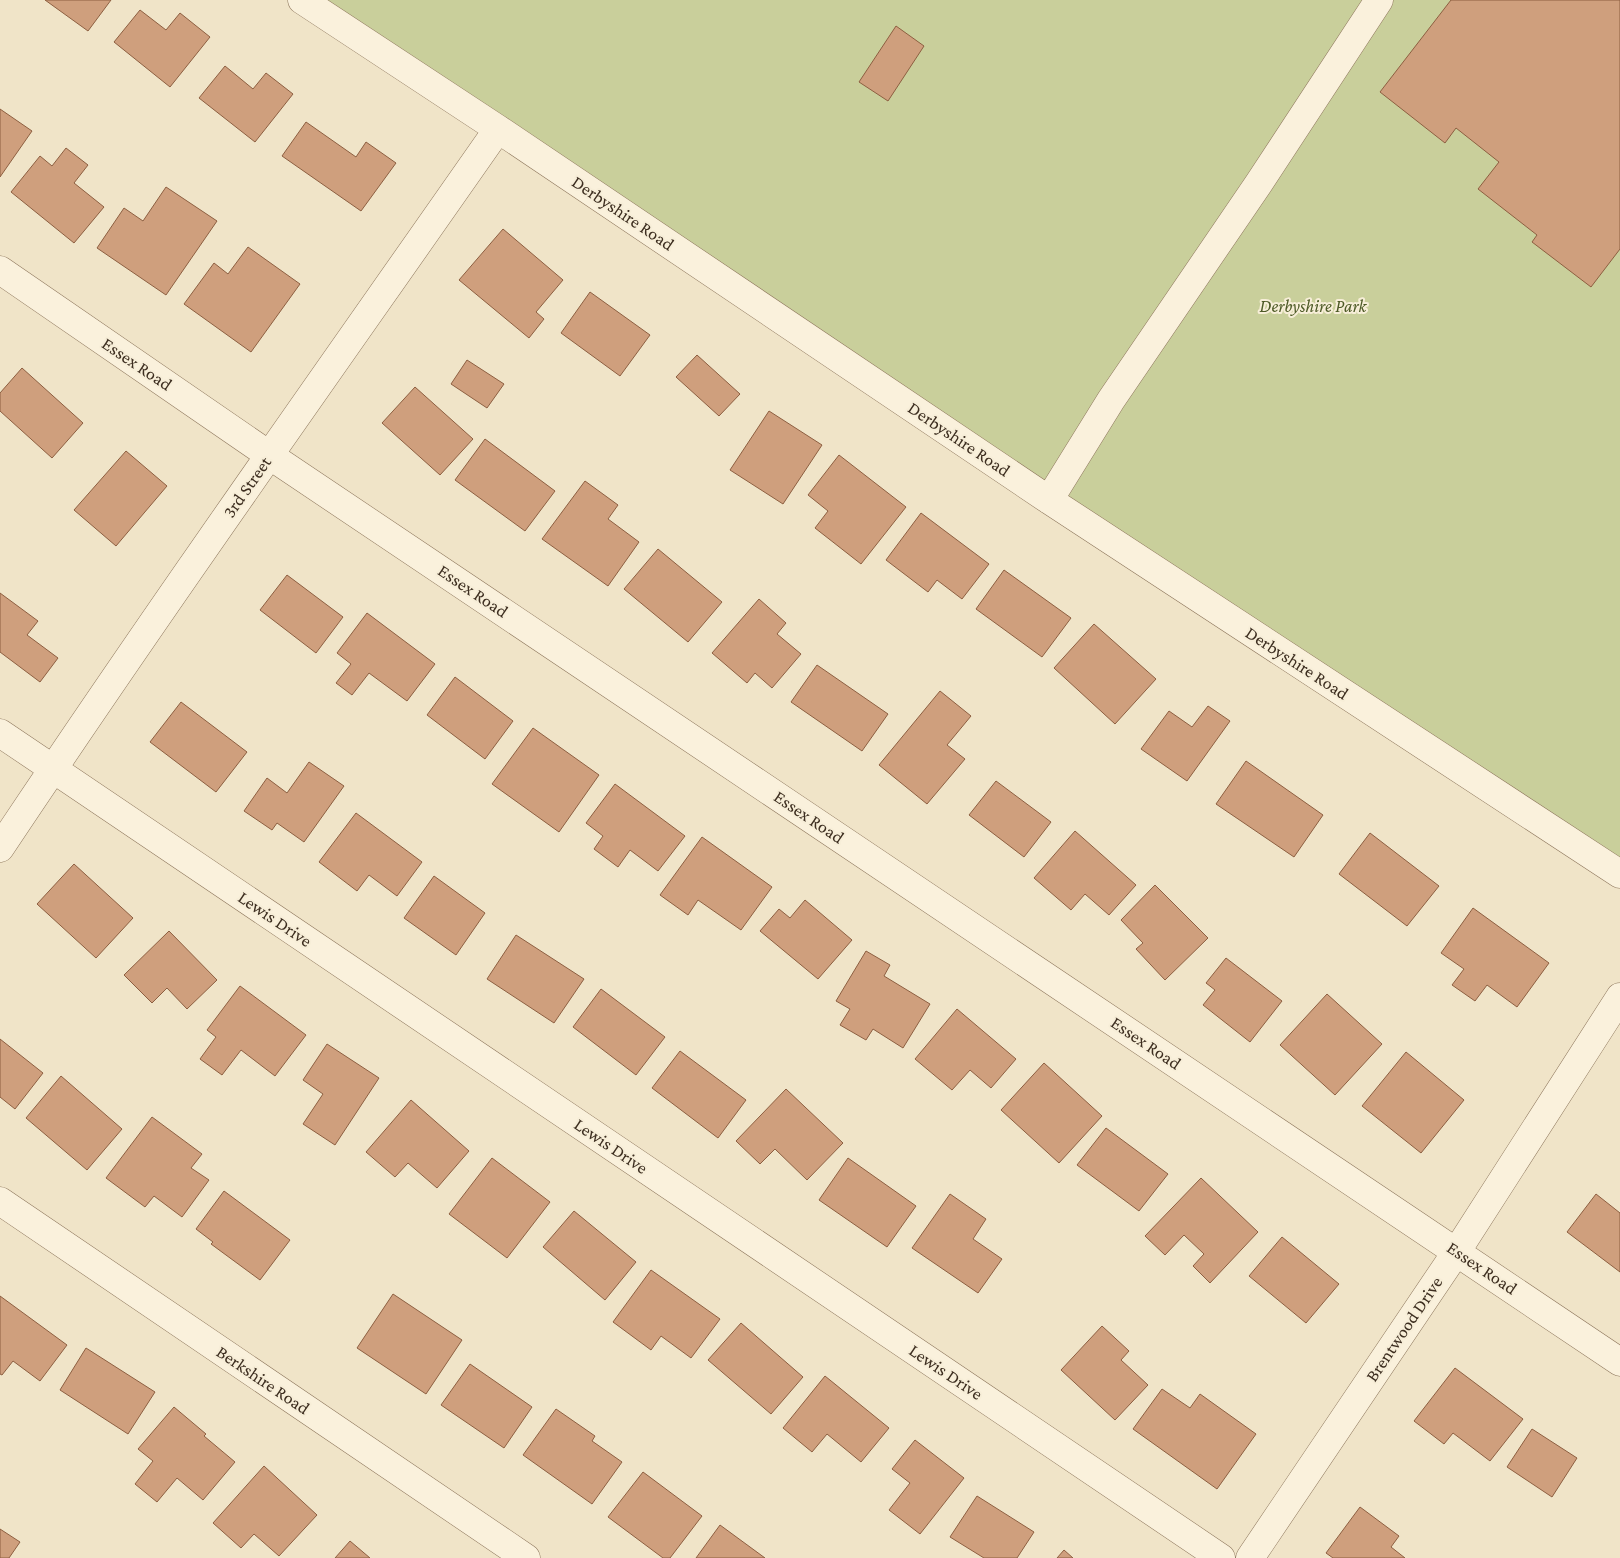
<svg xmlns="http://www.w3.org/2000/svg" width="1620" height="1558" viewBox="0 0 1620 1558" font-family="'Crimson Pro',serif">
<style>
.green{fill:#c9cf9b}
.building{fill:#cf9f7d;stroke:#8d5f41}
.lines{fill:none;stroke-linecap:round;stroke-linejoin:round}
.minor-casing{stroke:#8d765c;stroke-width:29}
.minor{stroke:#faf1dc;stroke-width:28}
.labels{text-anchor:middle;stroke-width:4;stroke-linejoin:round;paint-order:stroke}
.street-label{font-size:18px;fill:#3d2e20;stroke:#f7eed8}
.park-label{font-size:18px;font-style:italic;fill:#4d5a26;stroke:#f7eed8}
</style>
<rect width="100%" height="100%" fill="#f0e4c8"/>
<path class="green" d="M302,0H1620V874Z"/>
<path class="building" d="M45,0H111L88,31Z
M1451,0H1620V249L1591,287L1532,242L1537,235L1478,189L1499,162L1456,128L1445,143L1380,92Z
M140,10L166,30L180,13L210,37L170,87L114,42Z
M896,26L924,46L888,101L859,82Z
M225,66L253,89L266,73L293,94L255,142L199,98Z
M0,109L32,131L0,177Z
M306,122L356,157L366,142L396,163L361,211L282,156Z
M66,148L88,165L74,183L104,207L74,243L11,192L40,156L52,166Z
M166,187L217,221L166,295L97,248L124,208L143,221Z
M503,229L563,280L536,312L544,319L529,338L459,280Z
M248,247L300,284L251,352L184,304L214,263L228,274Z
M590,292L650,335L620,376L561,333Z
M697,355L740,394L719,416L676,377Z
M467,360L504,384L487,408L451,384Z
M22,368L83,423L52,458L0,411V393Z
M415,387L473,439L440,475L382,423Z
M769,411L822,445L783,504L730,470Z
M485,439L555,491L525,531L455,480Z
M126,451L167,486L116,546L74,510Z
M839,455L906,507L861,564L815,528L828,511L808,495Z
M585,481L618,505L608,519L639,542L608,586L542,539Z
M921,513L989,564L962,599L937,580L928,592L886,560Z
M658,549L722,602L688,642L624,589Z
M1004,570L1071,618L1042,657L976,609Z
M287,575L343,617L316,653L260,610Z
M0,593L38,621L27,635L58,658L40,682L0,652Z
M759,599L786,623L777,634L801,654L772,688L755,673L747,683L712,653Z
M367,613L435,664L407,701L369,673L352,695L336,683L351,664L337,653Z
M1094,624L1156,679L1115,724L1054,668Z
M817,665L888,714L862,751L791,702Z
M455,677L513,721L485,759L427,715Z
M940,691L971,716L947,745L965,759L927,804L879,765Z
M181,702L247,752L216,792L150,742Z
M1208,706L1230,721L1187,781L1141,749L1169,711L1192,727Z
M533,728L599,775L559,832L492,784Z
M1246,761L1323,815L1294,857L1216,804Z
M309,762L344,786L304,842L277,823L272,830L244,811L267,778L287,793Z
M996,781L1051,822L1024,857L969,815Z
M615,784L685,836L658,871L630,850L618,867L594,849L603,836L586,823Z
M356,813L422,862L397,896L369,875L357,891L319,862Z
M1075,831L1136,885L1109,915L1085,894L1071,910L1034,878Z
M1370,833L1439,886L1407,926L1339,874Z
M702,837L772,887L741,930L698,900L688,915L660,895Z
M74,864L133,918L96,958L37,904Z
M434,876L485,913L456,955L404,918Z
M1155,885L1208,938L1165,980L1136,949L1143,943L1121,920Z
M805,900L852,940L818,979L760,931L779,909L790,918Z
M1473,908L1549,963L1517,1007L1487,985L1475,1001L1452,985L1464,969L1441,953Z
M169,931L217,980L187,1009L167,988L152,1003L124,975Z
M516,935L584,979L554,1023L487,979Z
M866,951L890,965L884,976L930,1004L903,1048L873,1029L866,1040L840,1025L850,1009L836,1001Z
M1226,958L1282,1001L1250,1042L1203,1005L1215,990L1206,983Z
M240,986L306,1035L275,1076L241,1050L222,1075L200,1059L216,1037L207,1030Z
M601,989L665,1037L636,1075L573,1027Z
M1327,994L1382,1044L1335,1095L1280,1045Z
M957,1009L1016,1059L991,1088L970,1070L952,1090L915,1059Z
M0,1039L43,1073L15,1109L0,1097Z
M327,1044L379,1078L335,1145L303,1124L323,1094L303,1080Z
M680,1051L746,1100L718,1138L652,1088Z
M1406,1052L1464,1100L1421,1153L1362,1106Z
M1044,1063L1102,1116L1059,1163L1001,1110Z
M61,1076L122,1129L87,1170L26,1118Z
M786,1089L843,1143L807,1180L775,1149L760,1164L736,1141Z
M411,1100L469,1151L437,1188L408,1163L395,1177L366,1152Z
M152,1117L202,1154L191,1168L209,1180L182,1217L154,1196L145,1207L106,1178Z
M1106,1128L1168,1174L1139,1211L1077,1165Z
M492,1158L550,1202L507,1258L449,1214Z
M848,1158L916,1206L887,1247L819,1200Z
M1201,1178L1258,1232L1210,1283L1193,1266L1204,1254L1184,1235L1165,1255L1145,1236Z
M224,1191L290,1240L260,1280L211,1244L213,1242L196,1229Z
M950,1194L986,1219L973,1239L1002,1259L978,1293L912,1248Z
M1596,1194L1620,1213V1272L1567,1232Z
M574,1211L636,1262L605,1300L543,1247Z
M1282,1237L1339,1284L1306,1323L1249,1276Z
M651,1270L720,1319L691,1358L661,1336L651,1350L613,1322Z
M393,1294L462,1340L426,1394L357,1348Z
M0,1296L67,1345L40,1381L13,1361L2,1375L0,1374Z
M741,1323L803,1377L771,1414L708,1360Z
M1102,1326L1129,1351L1121,1360L1148,1385L1115,1420L1061,1370Z
M86,1348L155,1392L128,1434L60,1390Z
M470,1364L532,1407L504,1448L441,1405Z
M1455,1368L1523,1419L1490,1461L1453,1433L1444,1444L1414,1421Z
M825,1376L889,1428L861,1462L827,1434L812,1452L783,1428Z
M1162,1389L1190,1408L1200,1394L1256,1434L1217,1489L1133,1429Z
M174,1407L206,1434L204,1436L235,1462L203,1500L177,1478L157,1502L135,1484L153,1461L138,1449Z
M556,1409L595,1436L592,1441L622,1462L592,1504L523,1455Z
M1532,1429L1577,1458L1552,1497L1507,1467Z
M915,1440L964,1478L920,1534L889,1510L910,1483L892,1469Z
M264,1466L317,1515L279,1556L254,1534L241,1548L213,1523Z
M643,1472L702,1516L670,1558H663L608,1517Z
M977,1496L1034,1532L1017,1558H984L950,1537Z
M1360,1507L1399,1536L1391,1547L1405,1558H1333L1326,1553Z
M720,1525L765,1558H696Z
M0,1529L20,1542L9,1558H0Z
M350,1541L370,1558H335Z
M1064,1550L1073,1558H1057Z"/>
<g class="lines">
<defs>
<path id="minor" d="M302,0L498,129L1049,500L1620,874
M0,270L269,455L1620,1362
M1049,500L1111,400L1259,183L1379,0
M0,733L1221,1558
M0,848C162,605 331,368 498,129
M0,1201L526,1558
M1250,1558L1457,1251L1620,997"/>
</defs>
<use href="#minor" class="minor-casing"/>
<use href="#minor" class="minor"/>
</g>
<g class="labels">
<g class="street-label">
<text transform="translate(623 213) rotate(34)" y="6">Derbyshire Road</text>
<text transform="translate(137 364) rotate(34)" y="6">Essex Road</text>
<text transform="translate(959 439) rotate(34)" y="6">Derbyshire Road</text>
<text transform="translate(247 487) rotate(-55)" y="6">3rd Street</text>
<text transform="translate(473 591) rotate(34)" y="6">Essex Road</text>
<text transform="translate(1297 663) rotate(33)" y="6">Derbyshire Road</text>
<text transform="translate(809 817) rotate(34)" y="6">Essex Road</text>
<text transform="translate(275 919) rotate(34)" y="6">Lewis Drive</text>
<text transform="translate(1146 1043) rotate(34)" y="6">Essex Road</text>
<text transform="translate(611 1146) rotate(34)" y="6">Lewis Drive</text>
<text transform="translate(1482 1268) rotate(34)" y="6">Essex Road</text>
<text transform="translate(1404 1329) rotate(-56)" y="6">Brentwood Drive</text>
<text transform="translate(946 1372) rotate(34)" y="6">Lewis Drive</text>
<text transform="translate(263 1380) rotate(34)" y="6">Berkshire Road</text>
</g>
<g class="park-label">
<text x="1313" y="312">Derbyshire Park</text>
</g>
</g>
</svg>
